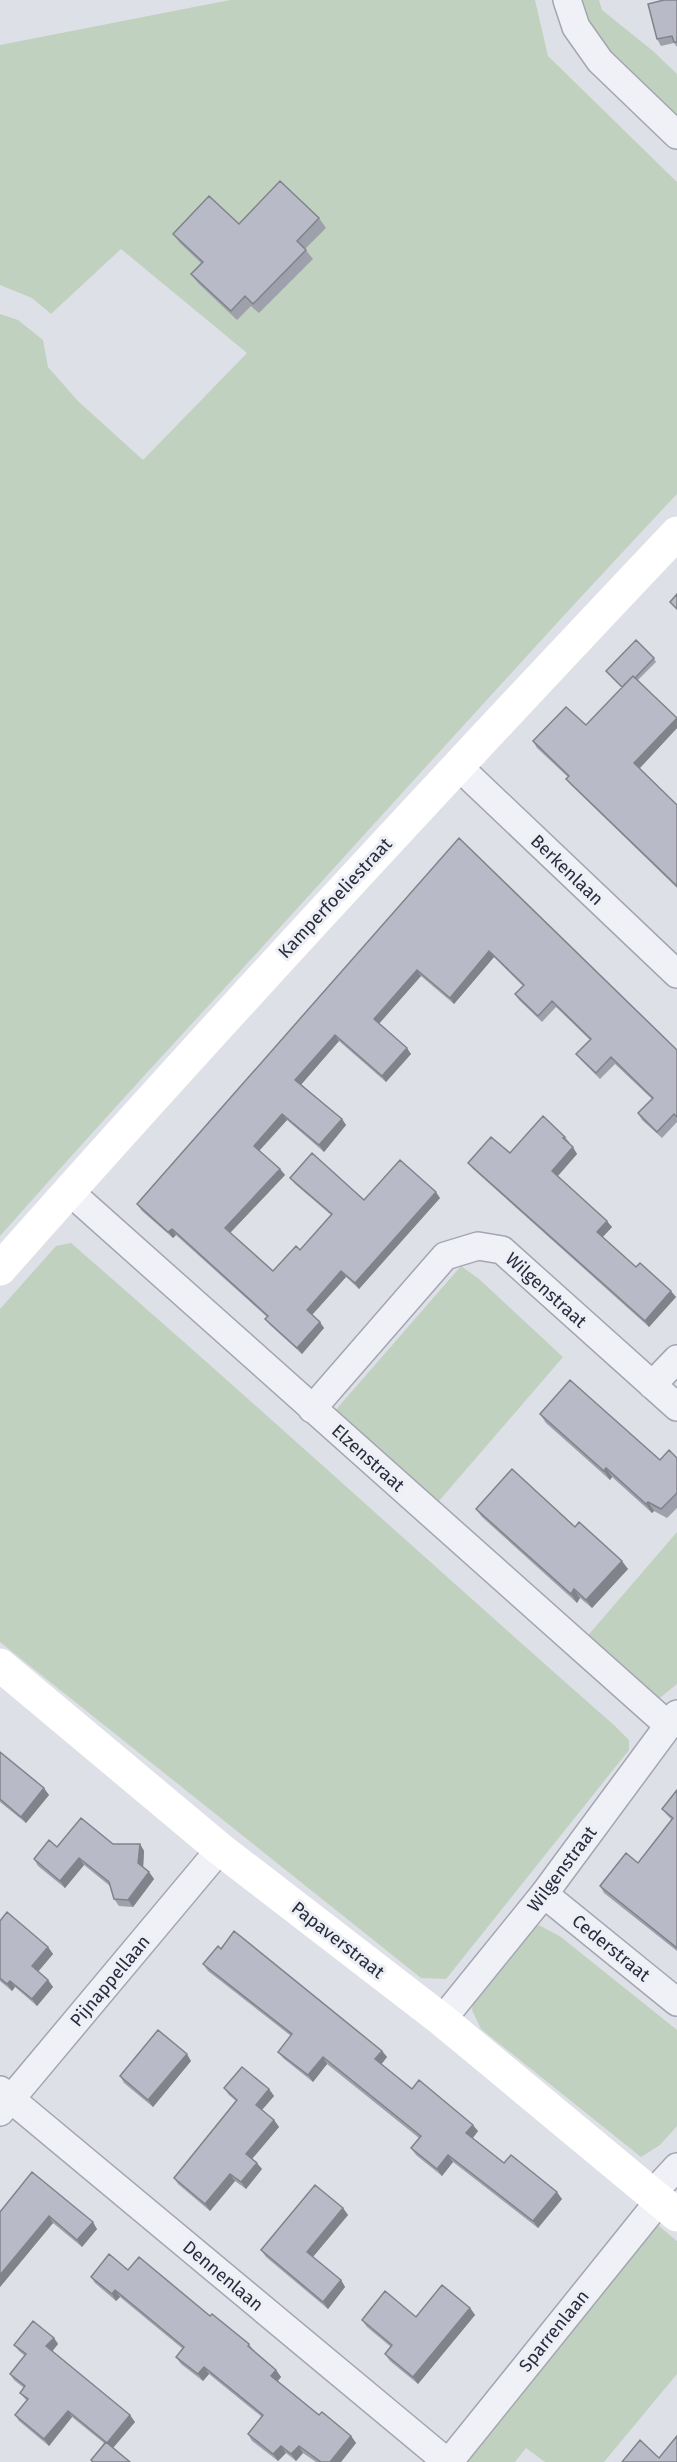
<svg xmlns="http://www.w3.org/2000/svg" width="677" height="2462" viewBox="0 0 677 2462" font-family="'Fira Sans',sans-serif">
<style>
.green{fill:#c1d1bf}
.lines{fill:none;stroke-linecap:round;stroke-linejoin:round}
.street-casing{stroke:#a3a6b1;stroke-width:30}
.street{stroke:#f0f1f6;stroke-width:27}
.secondary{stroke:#fff;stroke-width:33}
.wall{fill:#9ea1ab}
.shaded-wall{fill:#81838b}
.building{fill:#b8bbc7;stroke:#81838b;stroke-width:1.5}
.labels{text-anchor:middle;stroke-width:6;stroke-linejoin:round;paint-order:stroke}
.street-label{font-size:18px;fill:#272c3e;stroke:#edeff5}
</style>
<rect width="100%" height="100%" fill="#dee0e7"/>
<path class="green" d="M230,0H535L548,56L677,182V494C519,662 366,834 210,1004C139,1081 69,1158 0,1236V314L18,320L43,340L48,367L78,401L143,460L247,353L121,249L51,314L32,298L0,285V45Z
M565,0H599L602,10L653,51L677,74V141Z
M71,1243C254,1402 433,1566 615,1726L629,1740V1750L446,1979L421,1978L0,1642V1309L56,1246Z
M461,1266L479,1279L563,1357L433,1508L333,1413Z
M677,1532V1684L655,1702L584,1640Z
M539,1925L561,1937L677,2030V2126L660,2145L641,2157L481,2029L472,2010L473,2004L530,1931Z
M659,2226L677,2241V2374L604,2462H545L526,2448L515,2462H460L642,2234Z"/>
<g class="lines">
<defs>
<path id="street" d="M567,0L576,27L600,61L677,135
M457,765L677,974
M69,1191L668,1725
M652,1385L677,1359
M312,1409L445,1256L478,1246L502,1250L677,1407
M544,1894L677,2002
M442,2020L544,1894L677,1714
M0,2090L447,2462
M0,2112L220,1849
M652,2194L677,2167
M449,2462L659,2201"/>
</defs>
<use href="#street" class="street-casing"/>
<use href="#street" class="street"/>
<path class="secondary" d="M0,1269C221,1019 448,775 677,533
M0,1665L220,1849L442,2020L677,2215"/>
</g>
<path class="wall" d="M677,0V47L674,43L661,46L657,39Z
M319,218L326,228L305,249L313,259L259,313L251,306L237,320L198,283L191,274L201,263L180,243L173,234L239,224Z
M654,658L656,662L638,680L677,728L639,769L677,805V888L571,785L566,779L568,777L537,748L533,741L586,725L622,688L606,671Z
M459,838L677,1050V1122L662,1138L642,1120L638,1113L652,1099L615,1064L600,1079L581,1060L576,1054L590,1040L556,1007L542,1022L519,1000L515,994L523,986L494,957L454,1004L421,976L379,1023L411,1054L386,1082L339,1041L301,1084L342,1119L346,1125L324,1152L287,1120L259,1151L280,1169L285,1175L230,1233L273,1271L300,1250L331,1215L295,1184L290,1178L364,1200L440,1198L359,1289L346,1277L312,1315L324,1328L302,1354L270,1325L265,1319L267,1317L176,1235L173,1238L142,1211L137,1204Z
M565,1137L570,1143L569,1144L577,1154L557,1177L612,1227L602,1237L636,1267L676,1297L649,1327L473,1169L468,1163L510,1153Z
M540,1414L660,1460L677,1458V1508L667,1518L654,1511L652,1513L612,1477L610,1480L546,1423Z
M476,1509L575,1527L628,1569L592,1608L580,1598L577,1603L482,1517Z
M0,1752L49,1795L26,1823L0,1802Z
M677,1790V1951L604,1893L600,1886L638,1863L672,1820L667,1815L662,1809Z
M113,1844H140L144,1851L143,1867L149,1872L154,1879L133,1907L119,1906L114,1899L110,1886L84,1865L65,1888L38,1866L34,1859Z
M0,1921L48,1947L53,1954L38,1971L48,1980L53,1987L37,2006L15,1987L12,1991L0,1981Z
M221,1949L382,2051L387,2057L381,2064L412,2089L478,2131L473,2138L504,2163L562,2199L538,2228L453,2162L442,2176L416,2155L411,2148L419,2138L327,2064L313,2082L283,2058L278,2052L291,2036L208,1971L203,1964Z
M191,2061L153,2107L124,2083L120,2076Z
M224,2088L269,2089L274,2096L262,2110L274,2120L279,2127L252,2159L262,2169L246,2189L235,2181L210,2211L178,2184L174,2178L236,2101L229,2095Z
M32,2172L97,2229L82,2247L53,2223L0,2287V2212Z
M343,2208L348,2215L313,2257L341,2280L345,2287L328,2309L266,2257L261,2250Z
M128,2270L210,2316L249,2344L254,2351L276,2370L281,2377L278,2381L319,2415L351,2436L356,2443L341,2462H316L303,2453L296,2461L286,2453L278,2461L252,2441L248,2434L262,2417L209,2374L203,2381L181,2364L176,2357L183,2349L120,2297L116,2301L95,2283L91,2277Z
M470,2308L475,2315L418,2384L390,2361L385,2354L391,2347L367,2327L362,2320L416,2317Z
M54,2338L58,2344L52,2351L135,2422L113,2448L130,2462H92L91,2460L104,2443L72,2417L49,2446L19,2421L15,2415L27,2401L20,2393L24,2388L14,2380L10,2374L25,2356L19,2351L14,2345Z"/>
<path class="shaded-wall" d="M677,718V728L638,770L634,763Z
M489,951L494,957L454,1004L450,998Z
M417,970L421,976L378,1025L374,1019Z
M335,1035L339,1041L300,1086L295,1080Z
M407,1048L411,1054L386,1082L382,1076Z
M282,1114L287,1120L258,1152L254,1146Z
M342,1119L346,1125L324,1152L319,1145Z
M573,1147L577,1154L556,1178L552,1171Z
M280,1169L285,1175L229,1234L225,1228Z
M436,1192L440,1198L359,1289L355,1283Z
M607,1221L612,1227L601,1239L597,1232Z
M172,1229L176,1235L173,1238L168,1232Z
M341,1271L346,1277L311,1316L307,1310Z
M671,1291L676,1297L649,1327L645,1321Z
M320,1322L324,1328L302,1354L297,1348Z
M606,1468L612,1477L610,1480L604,1471Z
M648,1502L654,1511L652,1513L646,1504Z
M622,1561L628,1569L592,1608L586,1600Z
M574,1589L580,1598L577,1603L571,1594Z
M44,1788L49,1795L26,1823L21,1817Z
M140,1844L144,1851L143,1870L138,1863Z
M79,1858L84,1865L65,1888L60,1881Z
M149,1872L154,1879L133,1907L128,1900Z
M48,1947L53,1954L37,1973L32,1966Z
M48,1980L53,1987L37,2006L32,1999Z
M10,1981L15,1987L12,1991L7,1984Z
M382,2051L387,2057L380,2066L375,2059Z
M187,2054L191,2061L153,2107L148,2100Z
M323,2057L327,2064L313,2082L308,2075Z
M269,2089L274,2096L260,2112L256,2105Z
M274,2120L279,2127L251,2160L246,2154Z
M473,2125L478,2131L471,2140L466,2133Z
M448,2155L453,2162L442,2176L437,2169Z
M257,2163L262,2169L246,2189L241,2182Z
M230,2174L235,2181L210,2211L205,2204Z
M557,2192L562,2199L538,2228L533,2221Z
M343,2208L348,2215L311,2259L307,2252Z
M49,2216L53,2223L0,2287V2275Z
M93,2222L97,2229L82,2247L77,2240Z
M341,2280L345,2287L328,2309L323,2302Z
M115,2290L120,2297L116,2301L112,2294Z
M470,2308L475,2315L418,2384L413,2377Z
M54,2338L58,2344L51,2353L46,2346Z
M204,2367L209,2374L203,2381L198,2374Z
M276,2370L281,2377L276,2383L271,2376Z
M68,2411L72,2417L49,2446L44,2439Z
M130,2415L135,2422L112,2449L107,2443Z
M351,2436L356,2443L341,2462H330Z
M281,2446L286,2453L278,2461L273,2454Z
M299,2446L303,2453L296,2461L291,2454Z"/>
<path class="building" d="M664,0H677V42H674L672,36L657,39L648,4Z
M280,181L319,218L297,241L306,250L253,304L245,296L231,311L191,274L203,262L173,234L209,196L239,224Z
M677,594V609L670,602Z
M636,640L654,658L635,678L633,676L622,687L606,671Z
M633,676L677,718L634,763L677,805V886L566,779L569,776L533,741L566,707L586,725Z
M459,838L677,1050V1117L674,1114L657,1132L638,1113L653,1098L611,1057L596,1073L576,1054L591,1039L552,1001L538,1016L515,994L524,985L489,951L450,998L417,970L374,1019L407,1048L382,1076L335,1035L295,1080L342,1119L319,1145L282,1114L254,1146L280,1169L225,1228L273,1271L296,1246L300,1250L332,1214L290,1178L312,1153L364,1200L400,1160L436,1192L355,1283L341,1271L307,1310L320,1322L297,1348L265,1319L268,1316L172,1229L168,1232L137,1204Z
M543,1116L565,1137L563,1138L573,1147L552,1171L607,1221L597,1232L636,1267L640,1263L671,1291L645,1321L468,1163L491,1137L510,1153Z
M570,1380L660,1460L669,1450L677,1458V1493L661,1509L648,1502L646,1504L606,1468L604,1471L540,1414Z
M512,1469L575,1527L579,1522L622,1561L586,1600L574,1589L571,1594L476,1509Z
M0,1752L44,1788L21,1817L0,1799Z
M677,1790V1948L600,1886L626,1853L638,1863L673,1818L662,1809Z
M81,1818L113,1844H140L138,1863L149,1872L128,1900L114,1899L109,1882L79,1858L60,1881L34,1859L49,1840L57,1847Z
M7,1912L48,1947L32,1966L48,1980L32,1999L10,1981L7,1984L0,1978V1921Z
M234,1931L382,2051L375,2059L412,2089L419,2080L473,2125L466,2133L504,2163L511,2155L557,2192L533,2221L448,2155L437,2169L411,2148L421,2136L323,2057L308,2075L278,2052L292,2034L203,1964L218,1946L221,1949Z
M158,2030L187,2054L148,2100L120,2076Z
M242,2067L269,2089L256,2105L274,2120L246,2154L257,2163L241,2182L230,2174L205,2204L174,2178L237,2100L224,2088Z
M32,2172L93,2222L77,2240L49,2216L0,2275V2212Z
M315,2185L343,2208L307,2252L341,2280L323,2302L261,2250Z
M109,2254L128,2270L139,2257L210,2316L212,2314L249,2344L248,2346L276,2370L271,2376L319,2415L322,2412L351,2436L330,2462H321L299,2446L291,2454L281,2446L273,2454L248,2434L263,2415L204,2367L198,2374L176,2357L184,2347L115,2290L112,2294L91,2277Z
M442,2285L470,2308L413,2377L385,2354L392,2345L362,2320L385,2291L416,2317Z
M33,2321L54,2338L46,2346L130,2415L107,2443L68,2411L44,2439L15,2415L28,2399L20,2393L25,2386L10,2374L26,2354L14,2345Z
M677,2436V2462H622L640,2440L659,2458Z
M106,2442L130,2462H93L91,2460Z"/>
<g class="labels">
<g class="street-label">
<text transform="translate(567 870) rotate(44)" y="6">Berkenlaan</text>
<text transform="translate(335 898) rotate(-47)" y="6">Kamperfoeliestraat</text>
<text transform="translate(546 1290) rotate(42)" y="6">Wilgenstraat</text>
<text transform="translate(368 1458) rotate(42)" y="6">Elzenstraat</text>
<text transform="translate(562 1869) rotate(-53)" y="6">Wilgenstraat</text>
<text transform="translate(338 1940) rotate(38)" y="6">Papaverstraat</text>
<text transform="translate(611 1948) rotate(39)" y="6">Cederstraat</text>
<text transform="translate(110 1981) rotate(-50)" y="6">Pijnappellaan</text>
<text transform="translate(223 2276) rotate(40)" y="6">Dennenlaan</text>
<text transform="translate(554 2331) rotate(-51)" y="6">Sparrenlaan</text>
</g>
</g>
</svg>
